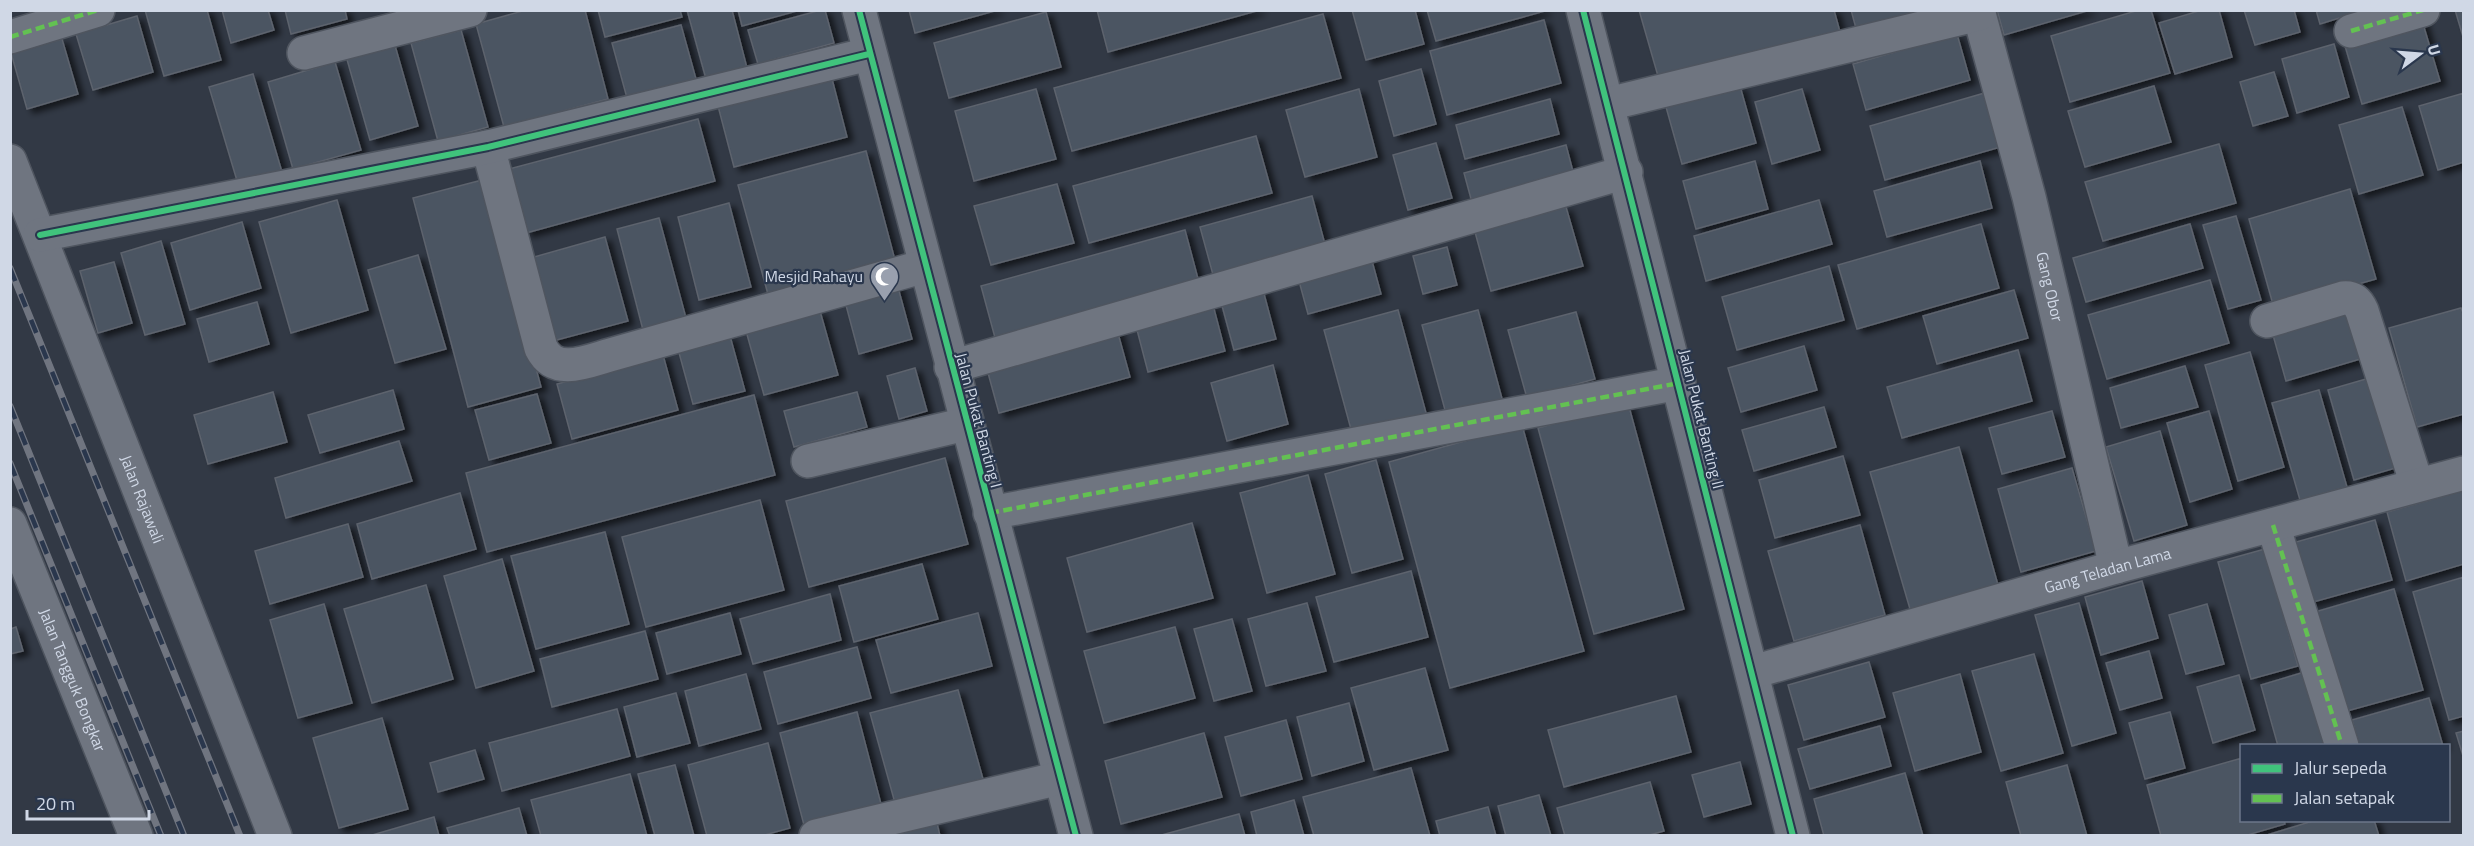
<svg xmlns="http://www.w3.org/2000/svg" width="2474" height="846" viewBox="0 0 2474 846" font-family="'Titillium Web',sans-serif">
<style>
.building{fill:#4b5462;stroke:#5d636d;stroke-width:1.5;filter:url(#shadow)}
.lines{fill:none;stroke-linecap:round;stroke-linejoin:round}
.minor-casing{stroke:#4f555f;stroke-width:36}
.minor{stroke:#6f7580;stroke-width:33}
.rail-casing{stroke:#707580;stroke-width:7}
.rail{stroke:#2a374d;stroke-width:4.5;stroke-dasharray:14;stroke-linecap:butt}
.quiet{stroke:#63c152;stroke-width:4.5;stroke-dasharray:9 4.5;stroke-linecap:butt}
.cycleway-casing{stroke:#2a374d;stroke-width:10}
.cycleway{stroke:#40c37c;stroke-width:6}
.labels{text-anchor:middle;stroke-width:4.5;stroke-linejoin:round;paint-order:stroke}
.poi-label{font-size:16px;fill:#d0d8e6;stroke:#2a374d;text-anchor:end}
.street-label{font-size:16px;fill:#d0d8e6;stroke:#2a374d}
</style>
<defs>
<filter id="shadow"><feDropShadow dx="6" dy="4" stdDeviation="3" flood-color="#0009"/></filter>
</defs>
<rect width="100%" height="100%" fill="#323945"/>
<path class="building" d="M145,10H207L221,60L164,76Z
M222,10H268L274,30L231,43Z
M285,10H345L347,19L291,34Z
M526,10H585L608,99L504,127L476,24Z
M598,10H680L682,17L605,37Z
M687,10H732L747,68L706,79Z
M738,10H797V11L742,26Z
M821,10H825L834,43L758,64L748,30Z
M909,10H998L915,33Z
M1097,10H1260L1108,52Z
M1352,10H1415L1424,44L1366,60Z
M1427,10H1545V11L1436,41Z
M1639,10H1834L1840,32L1660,83Z
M1851,10H1935L1857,32Z
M1997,10H2090L2004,35Z
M2139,10H2151L2170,73L2070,102L2051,36Z
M2202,10H2219L2232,57L2175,74L2159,23Z
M2244,10H2294L2300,32L2255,45Z
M2316,10H2365L2320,24Z
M2455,10H2464V40Z
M1046,12L1061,67L949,98L934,43Z
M1323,14L1341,78L1072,151L1054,88Z
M137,16L153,72L93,90L76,34Z
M2421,17L2440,81L2362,104L2343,39Z
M1544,20L1561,83L1447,115L1430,51Z
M681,25L696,79L627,98L612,43Z
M461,30L488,127L438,141L411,43Z
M1957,34L1970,80L1866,110L1853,64Z
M62,39L78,94L27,109L11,53Z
M394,42L418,126L370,140L346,56Z
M2334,44L2349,97L2297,113L2282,59Z
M335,62L361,150L293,169L268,82Z
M1421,69L1436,124L1394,136L1379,81Z
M2274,72L2288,116L2253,126L2240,82Z
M253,74L282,172L238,184L209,87Z
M831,75L847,137L734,167L718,106Z
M1740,86L1756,143L1682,164L1666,107Z
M2154,86L2171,142L2085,167L2068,111Z
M1036,89L1056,159L974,181L955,111Z
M1359,89L1377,157L1305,177L1286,110Z
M1802,89L1820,150L1772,164L1755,102Z
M1988,92L2004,146L1885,180L1870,126Z
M2464,93V162L2438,170L2419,106Z
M1550,99L1559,134L1465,159L1456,125Z
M2402,107L2423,175L2359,194L2339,125Z
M698,119L715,181L526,233L509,169Z
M1256,136L1272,193L1089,243L1073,186Z
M1436,143L1452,198L1408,210L1393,155Z
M2219,144L2236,203L2103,241L2085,182Z
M1566,145L1576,183L1474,210L1464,173Z
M866,151L896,264L769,298L738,185Z
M1755,161L1768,209L1696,229L1683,181Z
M1980,161L1992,208L1887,237L1874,191Z
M486,179L541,387L468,407L413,198Z
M1057,184L1074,243L991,265L974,206Z
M2350,189L2376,279L2274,308L2249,219Z
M1312,196L1327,252L1215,282L1200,227Z
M337,200L368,310L291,333L259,222Z
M1819,200L1832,244L1706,281L1694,236Z
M729,203L751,287L699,300L678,217Z
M1566,207L1583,266L1491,291L1475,232Z
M2236,216L2261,300L2228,309L2203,225Z
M659,218L686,318L643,330L617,229Z
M242,222L261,288L190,310L171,243Z
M1981,224L1999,288L1857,329L1838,265Z
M2190,224L2203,268L2086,302L2073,258Z
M1185,230L1201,290L997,345L981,286Z
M605,237L628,321L549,342L527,259Z
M161,241L185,324L145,335L121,253Z
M1447,247L1457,285L1423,294L1413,256Z
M1369,250L1381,294L1308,314L1296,270Z
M418,255L446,349L395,363L368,270Z
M114,262L132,323L98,333L80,271Z
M1829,266L1844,320L1737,350L1722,297Z
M896,280L912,339L859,354L843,294Z
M2210,280L2229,343L2107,379L2088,315Z
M1263,290L1276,339L1234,350L1221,302Z
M2014,290L2028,338L1937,364L1923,316Z
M257,302L269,344L209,362L197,319Z
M1213,305L1225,351L1148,372L1136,326Z
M2351,305L2367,357L2286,381L2271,328Z
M2461,308L2464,315V414L2417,427L2389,328Z
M1398,310L1429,424L1355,444L1324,330Z
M1478,310L1504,406L1448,421L1422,325Z
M820,311L838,375L764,395L746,331Z
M1576,312L1595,379L1527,398L1508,330Z
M1116,326L1130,377L999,413L985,362Z
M730,336L745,391L693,404L678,349Z
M1804,346L1817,390L1741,412L1728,368Z
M2018,350L2032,401L1902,438L1887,387Z
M2250,352L2284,467L2238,481L2205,365Z
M663,355L678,410L572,439L557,384Z
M1273,365L1288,424L1227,441L1211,383Z
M2185,366L2198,407L2121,428L2110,388Z
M915,368L927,411L899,419L887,376Z
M2373,377L2399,467L2354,480L2328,390Z
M393,390L404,429L320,453L308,415Z
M2319,390L2347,487L2300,500L2272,403Z
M273,392L287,442L208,464L194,415Z
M857,392L867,427L794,447L784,411Z
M537,394L551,443L489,460L475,410Z
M754,395L775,475L487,552L466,473Z
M1628,403L1684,609L1594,634L1538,428Z
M1824,407L1836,447L1754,471L1742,430Z
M2052,411L2065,457L2002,474L1989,428Z
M2209,411L2232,489L2190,502L2167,423Z
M1522,425L1584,651L1450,688L1389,462Z
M2160,431L2187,525L2134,541L2106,447Z
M399,441L412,481L286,518L275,478Z
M1959,447L1998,585L1910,609L1870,472Z
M1843,456L1860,515L1775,538L1759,480Z
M945,458L968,544L809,587L786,501Z
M1376,460L1403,559L1352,573L1325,474Z
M2072,468L2096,551L2021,572L1998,489Z
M1308,475L1335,574L1267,593L1240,493Z
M2464,490V564L2406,581L2387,512Z
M460,493L476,549L372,579L357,524Z
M760,500L784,590L646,627L622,537Z
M2375,520L2392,580L2306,604L2289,544Z
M1192,523L1213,598L1087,632L1067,558Z
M348,524L363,577L270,604L255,551Z
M1860,525L1885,615L1794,641L1768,551Z
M605,532L629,624L536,649L511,556Z
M2265,549L2298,666L2251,679L2218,562Z
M502,559L534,671L476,688L444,576Z
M922,564L938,619L854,642L839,586Z
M1411,571L1428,637L1334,662L1316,597Z
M2464,577V716L2449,720L2413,592Z
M2142,581L2158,638L2101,655L2085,597Z
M426,585L453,679L372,703L344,609Z
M2394,589L2423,690L2336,714L2308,614Z
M830,594L841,640L753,664L740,619Z
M1307,603L1326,671L1266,686L1248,619Z
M2079,603L2116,733L2072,746L2035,615Z
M324,604L352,703L298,718L270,620Z
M2207,604L2224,664L2186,674L2169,615Z
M730,613L741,654L667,674L656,633Z
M978,613L992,666L891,693L876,640Z
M1232,619L1252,691L1214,701L1194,629Z
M16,627L23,651L10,654V629Z
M1175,627L1195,698L1104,723L1084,651Z
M645,631L658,679L552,707L540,659Z
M857,647L871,698L778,724L764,672Z
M2149,651L2162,698L2120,710L2106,663Z
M2034,654L2063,753L2001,771L1972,671Z
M1869,662L1885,717L1804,740L1788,685Z
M1425,668L1448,750L1374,770L1351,688Z
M2308,671L2330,746H2278L2261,685Z
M746,674L761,729L699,746L685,691Z
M1960,674L1981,752L1915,771L1893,693Z
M2239,675L2255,730L2213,743L2197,687Z
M958,690L983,779L895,803L870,713Z
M676,693L690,743L637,757L624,707Z
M1676,696L1691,752L1564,787L1548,730Z
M2429,698L2443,746H2359L2352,720Z
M1349,703L1364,761L1312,776L1297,717Z
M617,709L630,756L502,791L489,743Z
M857,712L881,804L804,825L780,733Z
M2170,712L2185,768L2145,779L2129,723Z
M382,718L408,809L339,828L313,738Z
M1286,720L1302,779L1241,796L1225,737Z
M1880,726L1891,766L1810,789L1798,749Z
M2464,731V759L2456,733Z
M1204,733L1222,797L1121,824L1105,761Z
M768,743L790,828L761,836H707L688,765Z
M475,750L484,779L438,792L430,763Z
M2242,758V820H2284L2285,824L2244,836H2161L2147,785Z
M1740,762L1751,804L1704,817L1692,775Z
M675,765L694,836H655L638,774Z
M2067,765L2087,836H2021L2006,782Z
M1411,768L1430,836H1314L1303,797Z
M1905,773L1923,836H1824L1814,799Z
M630,774L647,836H541L531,800Z
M1650,782L1664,831L1646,836H1565L1557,808Z
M1539,795L1551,836H1506L1498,806Z
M1294,800L1304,836H1257L1251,812Z
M1488,807L1496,836H1440L1436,821Z
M519,808L527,836H450L447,828Z
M1239,814L1245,836H1158Z
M434,817L439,836H369Z
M2316,820H2374L2379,836H2264Z
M937,823L940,836H890Z"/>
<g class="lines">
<defs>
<g id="minor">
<path d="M859,10L1076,836"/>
<path d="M1583,10L1793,836"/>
<path id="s1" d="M1978,10L2029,197L2116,567"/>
<path d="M2351,31L2423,10"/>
<path d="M10,37L98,10"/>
<path d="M304,53L470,10"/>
<path d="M1608,104L1979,14"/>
<path d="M488,147L541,348C555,376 586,362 610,355L925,266"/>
<path id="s2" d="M10,161L275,836"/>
<path d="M40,235L488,147L869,54"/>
<path d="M2267,321L2343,298C2353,297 2358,302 2362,311L2417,485"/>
<path d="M951,367L1626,172"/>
<path d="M808,461L966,424"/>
<path d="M990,513L1679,383"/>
<path id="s3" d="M10,524L136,836"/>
<path d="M2273,525L2342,746"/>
<path id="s4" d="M1753,672L2116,567L2464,473"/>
<path d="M816,836L1060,778"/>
</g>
</defs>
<use href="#minor" class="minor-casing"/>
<use href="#minor" class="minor"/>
<defs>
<path id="rail" d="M10,268L240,836
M10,406L184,836
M10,463L161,836"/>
</defs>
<use href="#rail" class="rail-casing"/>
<use href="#rail" class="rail"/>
<path class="quiet" d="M2351,31L2423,10
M10,37L98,10
M990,513L1679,383
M2273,525L2342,746"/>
<defs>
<path id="cycleway" d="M859,10L1076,836
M1583,10L1793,836
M40,235L488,147L869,54"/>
</defs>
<use href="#cycleway" class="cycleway-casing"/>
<use href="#cycleway" class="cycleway"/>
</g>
<defs>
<symbol id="mosque-pin" viewBox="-11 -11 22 30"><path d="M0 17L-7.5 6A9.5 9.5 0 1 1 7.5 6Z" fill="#99a0ae" stroke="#2a374d"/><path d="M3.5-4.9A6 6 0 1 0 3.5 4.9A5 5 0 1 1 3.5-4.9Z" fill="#fff"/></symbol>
</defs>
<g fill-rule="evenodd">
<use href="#mosque-pin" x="868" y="260" width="33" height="45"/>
</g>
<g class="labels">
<g class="poi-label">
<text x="863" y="282">Mesjid Rahayu</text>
</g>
<g class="street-label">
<text dy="6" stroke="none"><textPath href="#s1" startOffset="286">Gang Obor</textPath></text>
<text transform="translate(1702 419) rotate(76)" y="6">Jalan Pukat Banting II</text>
<text transform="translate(979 420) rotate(75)" y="6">Jalan Pukat Banting I</text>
<text dy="6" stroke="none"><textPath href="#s2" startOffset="363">Jalan Rajawali</textPath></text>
<text dy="6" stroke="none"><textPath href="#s4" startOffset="369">Gang Teladan Lama</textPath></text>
<text dy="6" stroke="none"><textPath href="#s3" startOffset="168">Jalan Tangguk Bongkar</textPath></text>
</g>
</g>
<rect width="2474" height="846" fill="none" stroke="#d0d8e6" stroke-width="24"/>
<rect x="2240" y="744" width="210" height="78" fill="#2a374d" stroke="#6c778a" stroke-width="1.5"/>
<rect x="2252" y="764" width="30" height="9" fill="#40c37c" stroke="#6c778a" stroke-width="1.5"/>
<text x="2294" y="774" font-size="18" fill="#d0d8e6">Jalur sepeda</text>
<rect x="2252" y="794" width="30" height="9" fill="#63c152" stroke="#6c778a" stroke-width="1.5"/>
<text x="2294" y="804" font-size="18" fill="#d0d8e6">Jalan setapak</text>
<g transform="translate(2420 54) rotate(74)" stroke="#2a374d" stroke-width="4.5" paint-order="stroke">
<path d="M0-4.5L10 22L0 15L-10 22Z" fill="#d0d8e6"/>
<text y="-9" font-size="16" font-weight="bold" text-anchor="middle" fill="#d0d8e6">U</text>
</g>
<path d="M27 810v9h122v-9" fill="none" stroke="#d0d8e6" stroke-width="3"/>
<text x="36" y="810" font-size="18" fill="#d0d8e6" stroke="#2a374d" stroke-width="4.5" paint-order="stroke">20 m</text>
</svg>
